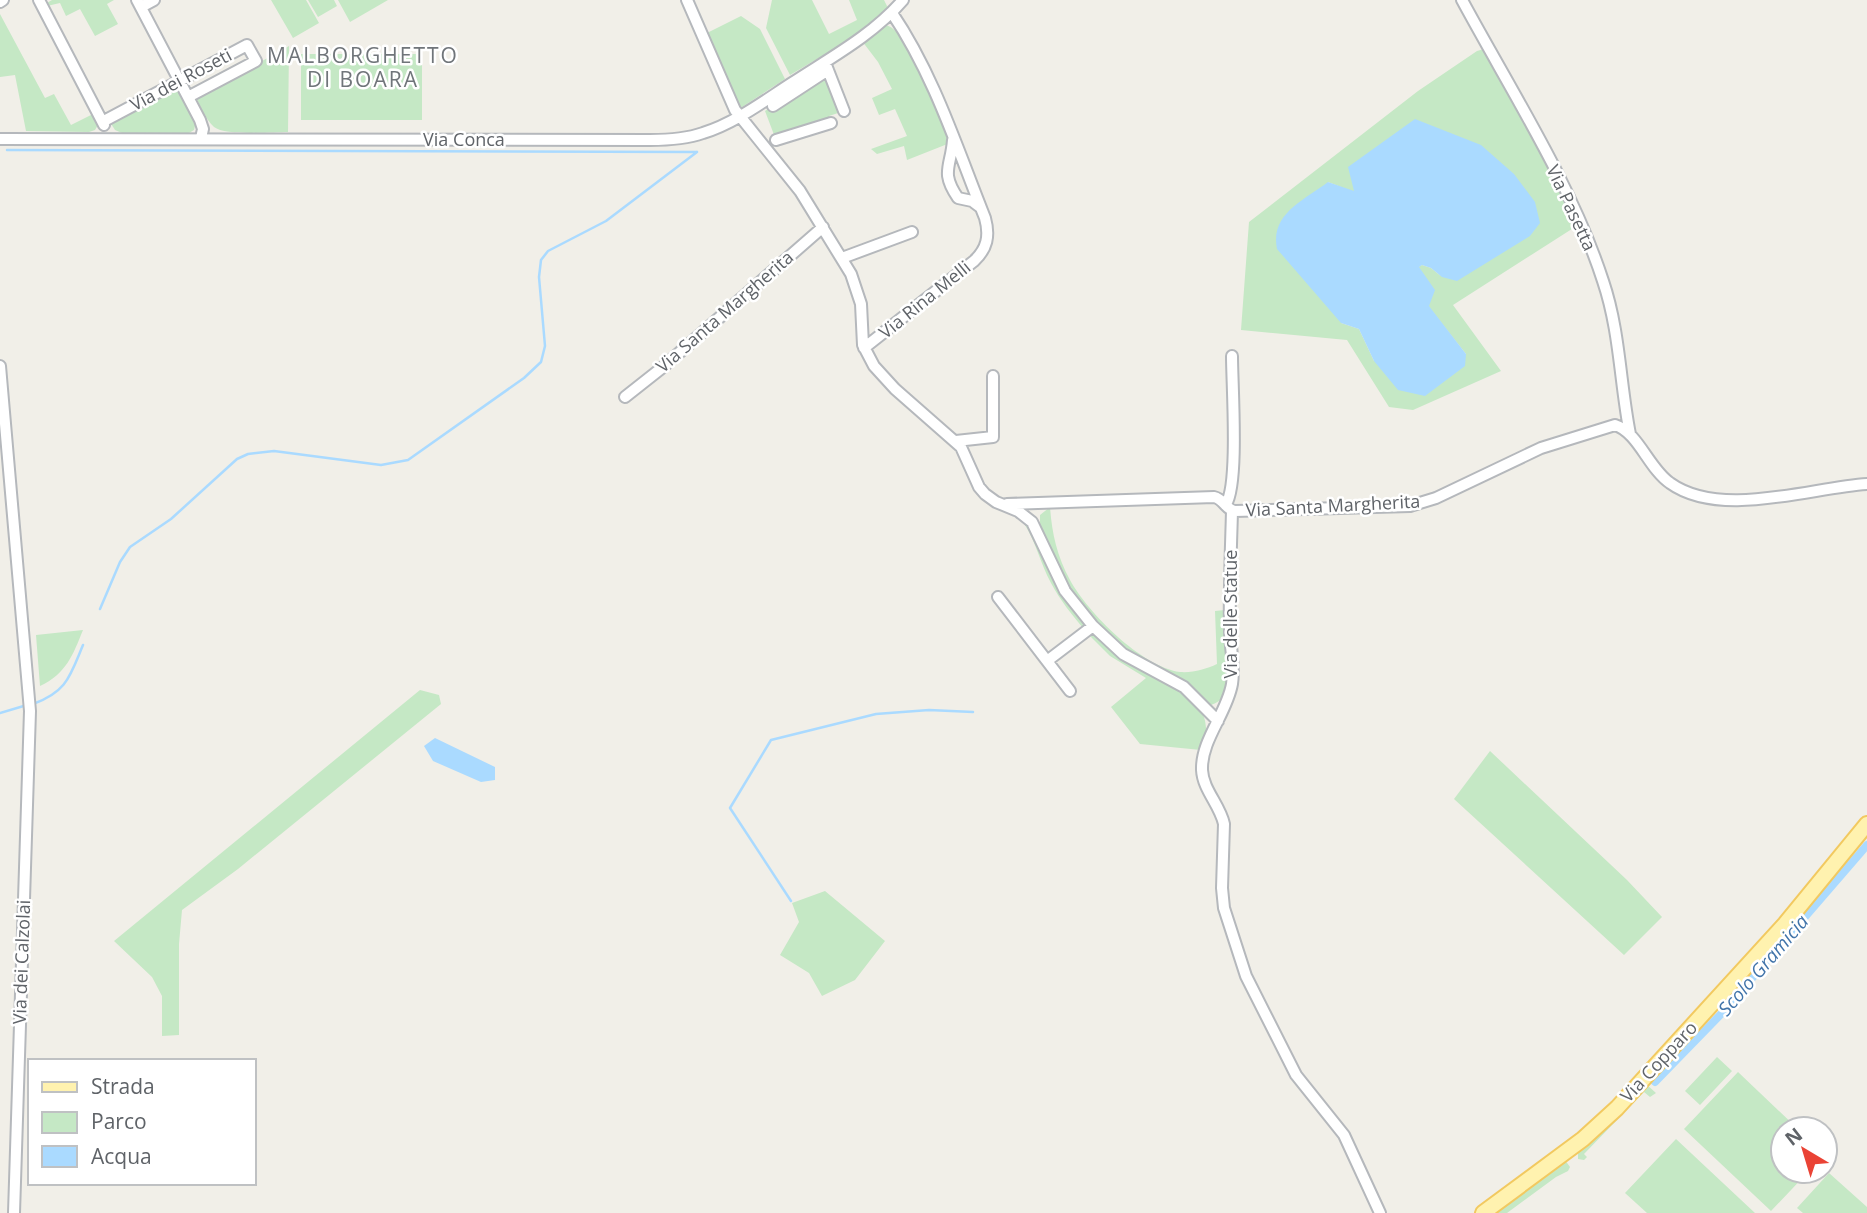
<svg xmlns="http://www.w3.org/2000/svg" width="1867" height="1213" viewBox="0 0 1867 1213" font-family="'Open Sans',sans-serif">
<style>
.green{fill:#c5e8c5;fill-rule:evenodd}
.water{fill:#aadaff}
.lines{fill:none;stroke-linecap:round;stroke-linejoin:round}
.stream{stroke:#aadaff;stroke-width:2.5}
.canal{stroke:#aadaff;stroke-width:8}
.minor-casing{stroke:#b5b8bc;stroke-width:14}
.major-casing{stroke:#f2c960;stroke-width:18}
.minor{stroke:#fff;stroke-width:10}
.major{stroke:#fff2af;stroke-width:14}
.labels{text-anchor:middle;stroke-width:5;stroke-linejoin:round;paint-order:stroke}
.street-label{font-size:18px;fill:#5f6368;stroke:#fff}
.water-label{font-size:19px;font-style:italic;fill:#4174aa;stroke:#fff}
.quarter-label{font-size:21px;letter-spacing:2px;fill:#70757a;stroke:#fff}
</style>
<rect width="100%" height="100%" fill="#f1efe8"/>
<path class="green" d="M52,0H114L107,4L118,24L95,36L80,9L66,16L60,3L47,6L45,4Z
M271,0H306L319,23L293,38Z
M308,0H334L337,6L318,17Z
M338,0H388L350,22Z
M772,0H812L829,34L857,20L849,0H884L889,10L849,40L790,75L766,28Z
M0,14L45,98L54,94L71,125L95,113L98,125L95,130L89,132L26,131L15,75L0,77Z
M741,16L760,29L785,79L739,109L707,33Z
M884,25C910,26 940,120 950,143L907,160L904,146L877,154L871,149L907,136L895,109L879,115L872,98L892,89L878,62L862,41Z
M289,46L288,132C272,132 225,136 214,127C206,120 201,107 196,98Z
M1484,49L1567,203L1575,227L1453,305L1501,371L1413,410L1389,407L1347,340L1241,330L1249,222L1418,91L1477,51ZM1328,182L1354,192L1442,277L1431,268L1422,265L1418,267L1428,306L1466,354L1374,361L1359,329L1341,323Z
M301,54H422V120H301Z
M828,70L844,111L829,116L831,123L776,140L765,111Z
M179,86L196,122L194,130L189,133H122L115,130L110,122Z
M1050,507C1052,534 1057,556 1070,580C1088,613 1142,667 1180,672C1193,673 1206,669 1217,664L1215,611L1225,610C1226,632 1235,676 1224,695C1221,701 1216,703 1211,705L1190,685L1133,656L1108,637L1072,594L1059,572L1040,526V515Z
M1023,522L1027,523L1088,627L1084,629C1072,615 1060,600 1051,583C1040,563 1036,541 1023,522Z
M83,630C73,655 66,674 40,686L36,635Z
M1093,633C1106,643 1118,654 1132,664C1163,686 1224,697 1201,750L1140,744L1111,707L1146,678L1110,656L1090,636Z
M420,690L439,695L441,704L238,869L182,910L179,944V1035L162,1036V996L152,977L114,941Z
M1490,751L1627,880L1662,917L1624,955L1454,799Z
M825,891L885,941L855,980L822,996L809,973L780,955L799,922L792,903Z
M1717,1057L1732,1071L1700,1105L1685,1091Z
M1738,1072L1798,1129H1783V1171H1809L1771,1211L1684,1129Z
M1646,1084L1656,1093L1650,1097L1644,1092L1584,1154L1587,1157L1584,1160L1578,1159V1151Z
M1676,1139L1755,1213H1647L1625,1193Z
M1565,1160L1570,1167L1568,1171L1556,1177L1507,1213H1488Z
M1829,1173L1867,1207V1213H1803L1797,1208Z"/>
<path class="water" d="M1415,119L1481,145L1514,174L1535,202L1540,223L1530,236L1457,281L1442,277L1431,268L1422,265L1419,267L1435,290L1429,306L1466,354L1465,366L1425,396L1398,390L1374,361L1359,329L1341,323L1277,249C1270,214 1303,201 1328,182L1354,191L1348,167Z
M435,738L495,767V780L481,782L433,761L424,746Z"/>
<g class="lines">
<path class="stream" d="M7,150L697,152
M100,609L120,562L130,547L171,519L237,459L248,454L274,451L381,465L408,460L524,378L541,362L545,346L539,277L541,260L548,251L606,221L697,152
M33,704C67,692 70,676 83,645
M0,713L27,705
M791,901L730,808L771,740L876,714L929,710L973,712"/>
<path class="canal" d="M1655,1082L1723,1012L1867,845"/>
<defs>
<path id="minor" d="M39,0L104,125
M137,0L200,120L203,129L201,138
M687,0L735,110L800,191L851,274L861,304L863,345L874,366L895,389L961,447L979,487L985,494L996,502L1018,511L1032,522L1065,591L1093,626L1123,654L1184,687L1218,721
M1462,0C1510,89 1572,185 1603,281C1620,331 1620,384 1630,434
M0,2L3,0
M141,7L154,0
M826,65L844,111
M773,106L828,70
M104,121L247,45L256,61L188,97
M0,139L650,140C668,140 686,139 703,133C735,123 764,101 792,83C830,58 873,35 903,0
M776,140L831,123
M953,140C951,167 940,172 958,198L972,201L980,207
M842,258L912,232
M864,348L974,261C987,249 990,236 985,218C957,148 934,75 892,13
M0,366L30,711L14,1213
M625,397L663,367L823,227
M956,441L993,437V376
M1007,504L1214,497C1224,499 1226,510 1235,511L1410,506L1436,498L1541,448L1615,425C1638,432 1649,469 1670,483C1720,519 1809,488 1867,484
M1226,504C1239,484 1232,385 1232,356
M1232,511C1231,550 1229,590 1230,630C1230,648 1235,666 1232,684C1227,713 1201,740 1202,770C1203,790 1220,805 1224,824L1222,888L1224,908L1246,976L1296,1075L1344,1135L1380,1213
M998,597L1070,691
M1047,661L1093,626"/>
<path id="major" d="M1483,1213L1583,1139L1617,1108L1785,924L1867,824"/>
</defs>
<use href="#minor" class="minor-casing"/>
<use href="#major" class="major-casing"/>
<use href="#minor" class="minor"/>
<use href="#major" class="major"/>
</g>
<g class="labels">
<g class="street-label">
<text transform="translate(181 80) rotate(-28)" y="6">Via dei Roseti</text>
<text x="464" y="146">Via Conca</text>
<text transform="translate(1571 208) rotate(65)" y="6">Via Pasetta</text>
<text transform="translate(925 300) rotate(-39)" y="6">Via Rina Melli</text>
<text transform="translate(725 312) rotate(-41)" y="6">Via Santa Margherita</text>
<text transform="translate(1333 506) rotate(-3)" y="6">Via Santa Margherita</text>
<text transform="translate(1231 614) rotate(-90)" y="6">Via delle Statue</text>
<text transform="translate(22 962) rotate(-88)" y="6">Via dei Calzolai</text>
<text transform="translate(1659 1062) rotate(-47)" y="6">Via Copparo</text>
</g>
<g class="water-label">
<text transform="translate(1763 965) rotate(-49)" y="7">Scolo Gramicia</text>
</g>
<g class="quarter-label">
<text x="363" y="63">MALBORGHETTO<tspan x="363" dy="24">DI BOARA</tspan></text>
</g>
</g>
<rect x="28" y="1059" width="228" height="126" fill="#ffffff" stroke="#bfc1c3" stroke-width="2"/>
<rect x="42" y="1082" width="35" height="10" fill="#fff2af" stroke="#bfc1c3" stroke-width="2"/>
<text x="91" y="1094" font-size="21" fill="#5f6368">Strada</text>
<rect x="42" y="1112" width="35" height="21" fill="#c5e8c5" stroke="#bfc1c3" stroke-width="2"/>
<text x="91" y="1129" font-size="21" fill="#5f6368">Parco</text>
<rect x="42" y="1146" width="35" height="21" fill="#aadaff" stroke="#bfc1c3" stroke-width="2"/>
<text x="91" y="1164" font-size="21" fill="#5f6368">Acqua</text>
<g transform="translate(1804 1150) rotate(322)"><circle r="33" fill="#ffffff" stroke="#bfc1c3" stroke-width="2"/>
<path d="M0-5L12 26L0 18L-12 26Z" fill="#ea4335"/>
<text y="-10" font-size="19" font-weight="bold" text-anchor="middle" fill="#5f6368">N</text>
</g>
</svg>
